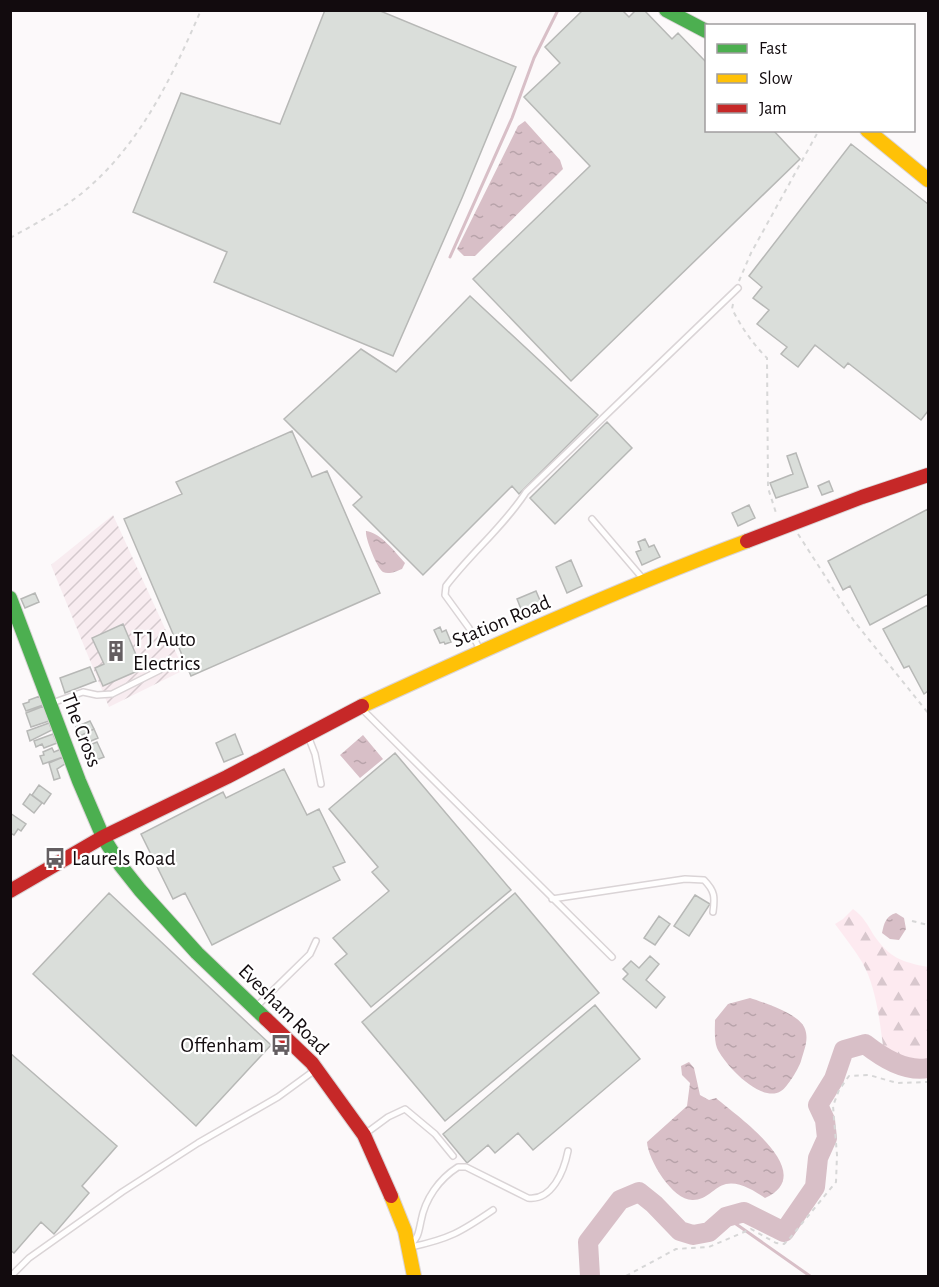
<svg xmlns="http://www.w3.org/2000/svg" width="939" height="1287" viewBox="0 0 939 1287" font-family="'Alegreya Sans',sans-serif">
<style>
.industrial{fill:url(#industrial-furrows)}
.forest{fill:url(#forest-firs)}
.water{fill:url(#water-ripples)}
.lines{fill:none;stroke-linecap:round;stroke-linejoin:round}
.stream{stroke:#d8bfc7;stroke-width:3}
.river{stroke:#d8bfc7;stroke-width:20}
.building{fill:#dadeda;stroke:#b7b8b6;stroke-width:1.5}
.lane-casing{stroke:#dad4d6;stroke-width:8}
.fast-casing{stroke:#dad4d6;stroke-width:16}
.slow-casing{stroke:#dad4d6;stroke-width:16}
.jam-casing{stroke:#dad4d6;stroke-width:16}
.path{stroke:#d7d7d7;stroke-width:2;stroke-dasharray:4.5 4.5;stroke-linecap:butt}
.lane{stroke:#fffefe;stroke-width:5}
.fast{stroke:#4caf50;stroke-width:14}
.slow{stroke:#ffc107;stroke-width:14}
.jam{stroke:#c62828;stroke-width:14}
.labels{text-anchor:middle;stroke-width:4.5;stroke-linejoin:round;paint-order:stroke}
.street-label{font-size:21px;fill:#120b0e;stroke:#fff}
.poi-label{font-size:21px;fill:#120b0e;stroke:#fff;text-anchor:start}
</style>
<defs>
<pattern id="industrial-furrows" width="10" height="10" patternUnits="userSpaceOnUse" patternTransform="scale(1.5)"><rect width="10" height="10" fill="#f8ecf0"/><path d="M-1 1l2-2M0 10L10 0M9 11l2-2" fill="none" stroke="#d4c9cd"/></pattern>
<pattern id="forest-firs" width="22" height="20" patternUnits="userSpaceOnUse" patternTransform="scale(1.5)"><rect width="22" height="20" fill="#fdeaf0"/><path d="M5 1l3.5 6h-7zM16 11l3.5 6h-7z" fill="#d8c7cd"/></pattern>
<pattern id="water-ripples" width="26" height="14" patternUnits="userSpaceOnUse" patternTransform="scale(1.5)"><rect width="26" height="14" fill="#d8bfc7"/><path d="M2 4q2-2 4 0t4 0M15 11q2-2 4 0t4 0" fill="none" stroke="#b8a3aa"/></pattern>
</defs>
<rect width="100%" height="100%" fill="#fcf9fa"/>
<path class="industrial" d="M113,515L184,670L109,707L51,565Z"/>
<path class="forest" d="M853,909C863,916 867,924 873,934C889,958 902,962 928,967L927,1069L910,1068L885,1059C880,1028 878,990 862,962C854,949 844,936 835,924L843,919Z"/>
<path class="water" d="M525,121L560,160L563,169L475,256H464L457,249L518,126Z
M366,531C381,533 395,552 405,563L402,569C397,571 389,575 383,572C377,568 365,538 366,531Z
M363,735L383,759L360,778L340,755Z
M896,913L904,918L906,929L899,940L890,939L882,933C884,923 886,916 896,913Z
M750,998C765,1003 800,1014 805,1029C809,1040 804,1050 801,1061C799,1068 787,1088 781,1091C761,1104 724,1064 717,1048C714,1040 715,1028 715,1020L728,1004Z
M689,1062L694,1068L700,1095L709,1100L716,1098C738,1117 820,1173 765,1198C755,1191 739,1181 726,1184C714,1187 707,1200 693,1200C673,1201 648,1160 647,1142L687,1106L690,1083L682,1075L681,1066Z"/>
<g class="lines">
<path class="stream" d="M450,257L512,118L534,58L558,10
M726,1217L810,1276"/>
<path class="river" d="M590,1276L588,1242L620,1200L639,1192L654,1204L680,1231L693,1235L709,1232L726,1217L744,1212L784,1232L815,1187L818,1158L827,1138L825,1120L818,1105L834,1079L844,1050L865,1044C883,1058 905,1072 928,1068"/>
</g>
<path class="building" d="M325,10H378L516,67L462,198L393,356L214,282L227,252L133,212L181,93L280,124Z
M583,10H622L629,17L636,10H644L672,39L678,33L706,62V130H773L800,159L571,381L473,279L590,166L524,97L560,63L545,47Z
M851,144L928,204V411L921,420L848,363L844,368L815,345L798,367L781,354L787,347L757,324L769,310L753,298L762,287L749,276Z
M470,296L598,415L519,494L512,486L423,575L353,505L362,497L284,419L361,349L396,372Z
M607,422L632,448L555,524L530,498Z
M292,431L312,477L327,471L380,593L191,676L124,519L182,494L176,482Z
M796,453L808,487L776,498L770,483L793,474L787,456Z
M829,481L833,491L822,495L818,486Z
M749,505L755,518L738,526L732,513Z
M928,509V594L870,625L850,586L843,590L828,561Z
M645,539L649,547L654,545L660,557L642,565L636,552L641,550L638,542Z
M571,560L582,586L567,593L556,567Z
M536,591L544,610L525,619L517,599Z
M35,593L39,602L25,608L21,599Z
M928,605V691L924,694L909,666L904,668L883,629Z
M123,624L142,669L103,686L95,668L104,664L92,638Z
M440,627L442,632L446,630L451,642L445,644L444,642L440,643L434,630Z
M90,667L96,681L65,693L60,678Z
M40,696L43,705L26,711L23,704L29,702V700Z
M44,706L49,721L31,727L26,713Z
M90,721L94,729L80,736L76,727Z
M49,723L52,730L30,741L27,731Z
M94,729L98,738L84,744L80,736Z
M53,734L57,743L44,748L42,744L36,747L34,741Z
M235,734L243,754L224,762L216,743Z
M97,742L104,757L91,762L85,747Z
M52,748L54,752L61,749L63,757L43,764L40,756L44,755L43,752Z
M395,753L511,890L371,1007L335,964L347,954L333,938L389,891L372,872L378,867L329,809Z
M63,757L65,764L57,769L60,778L54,780L49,763Z
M284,769L307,815L319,809L345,862L333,867L340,880L212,945L185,893L173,899L141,834L223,792L226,798Z
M39,785L51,794L44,804L32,795Z
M30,794L42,803L34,813L23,804Z
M10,813L26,824L21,831L18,829L14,835L10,833Z
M109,893L271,1045L196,1126L33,974Z
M515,893L599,993L445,1121L362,1022Z
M695,895L710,904L689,936L674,926Z
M659,916L670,924L655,945L644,938Z
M650,956L659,964L646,980L665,997L656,1008L623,979L628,974L623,969L631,961L639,968Z
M595,1005L640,1059L533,1150L518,1133L495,1153L488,1145L467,1163L443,1134Z
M10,1053L117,1146L82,1186L89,1193L54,1234L41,1222L14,1253L10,1250Z"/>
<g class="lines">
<defs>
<path id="lane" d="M592,519L644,580
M480,650L469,628L445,595L446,586C471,553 504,526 526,492L738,288
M52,703L83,692L97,695L112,694L160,670
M362,709L612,957
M308,736L315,754L321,784
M552,899L685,879L704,880C715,891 715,897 713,912
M256,1007L310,954L316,941
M365,1134L388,1117L405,1109L435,1134L453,1156
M410,1246C419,1235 418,1235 421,1221C425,1199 439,1179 458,1167H466L528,1198C552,1201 564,1171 568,1151
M411,1247C449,1239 461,1232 493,1210
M11,1276L29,1258L122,1192L198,1143L278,1097L315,1070"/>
<path id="fast" d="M666,10L706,31
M10,598L79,781L103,837L121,866L140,890L197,953L266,1019"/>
<path id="slow" d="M867,130L928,180
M362,706C488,648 616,590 747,541
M391,1196L405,1231L414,1276"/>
<path id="jam" d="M747,541L862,497L928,475
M10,891L103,837L227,777L362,706
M266,1019L312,1063L364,1135L391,1196"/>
</defs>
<use href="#lane" class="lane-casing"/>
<use href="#fast" class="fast-casing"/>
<use href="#slow" class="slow-casing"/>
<use href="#jam" class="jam-casing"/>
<path class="path" d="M10,238C37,223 65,208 88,188C142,141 173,75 201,10
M739,281L751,253L819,130
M733,304L732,309C742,328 752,343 767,358L768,488L777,516
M798,534L854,621L928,713
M912,921L928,925
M626,1276L676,1249L709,1247L751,1229L776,1243L784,1244L790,1238L836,1182L837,1155L833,1106L839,1090L849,1076L869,1075L897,1083L928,1082"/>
<use href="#lane" class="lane"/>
<use href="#fast" class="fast"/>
<use href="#slow" class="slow"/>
<use href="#jam" class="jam"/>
</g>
<defs>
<symbol id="building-bare" viewBox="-9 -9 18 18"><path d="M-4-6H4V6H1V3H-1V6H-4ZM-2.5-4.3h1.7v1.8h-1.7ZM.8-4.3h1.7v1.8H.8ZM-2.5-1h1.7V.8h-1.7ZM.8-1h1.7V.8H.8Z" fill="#645e61" stroke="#fff" stroke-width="2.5" paint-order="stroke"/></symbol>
<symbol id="bus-bare" viewBox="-9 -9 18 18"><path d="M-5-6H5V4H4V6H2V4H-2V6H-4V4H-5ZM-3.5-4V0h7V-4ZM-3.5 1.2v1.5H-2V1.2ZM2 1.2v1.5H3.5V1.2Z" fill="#645e61" stroke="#fff" stroke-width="2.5" paint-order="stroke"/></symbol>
</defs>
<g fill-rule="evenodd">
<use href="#building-bare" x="101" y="636" width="30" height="30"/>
<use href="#bus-bare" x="40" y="843" width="30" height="30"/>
<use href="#bus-bare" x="266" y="1030" width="30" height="30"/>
</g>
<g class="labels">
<g class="street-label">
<text transform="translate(501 621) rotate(-23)" y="7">Station Road</text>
<text transform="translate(82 730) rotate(69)" y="7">The Cross</text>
<text transform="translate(284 1009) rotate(45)" y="7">Evesham Road</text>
</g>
<g class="poi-label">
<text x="133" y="646">T J Auto<tspan x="133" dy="24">Electrics</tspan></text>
<text x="72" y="865">Laurels Road</text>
<text x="264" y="1052" text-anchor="end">Offenham</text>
</g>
</g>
<rect width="939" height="1287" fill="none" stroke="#120b0e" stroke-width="24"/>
<rect x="705" y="24" width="210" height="108" fill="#ffffff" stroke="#a09d9f" stroke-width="1.5"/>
<rect x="717" y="44" width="30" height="9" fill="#4caf50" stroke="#a09d9f" stroke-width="1.5"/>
<text x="759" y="54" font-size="18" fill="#120b0e">Fast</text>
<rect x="717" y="74" width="30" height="9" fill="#ffc107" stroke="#a09d9f" stroke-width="1.5"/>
<text x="759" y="84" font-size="18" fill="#120b0e">Slow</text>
<rect x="717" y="104" width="30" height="9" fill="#c62828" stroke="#a09d9f" stroke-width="1.5"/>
<text x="759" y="114" font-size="18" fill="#120b0e">Jam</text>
</svg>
